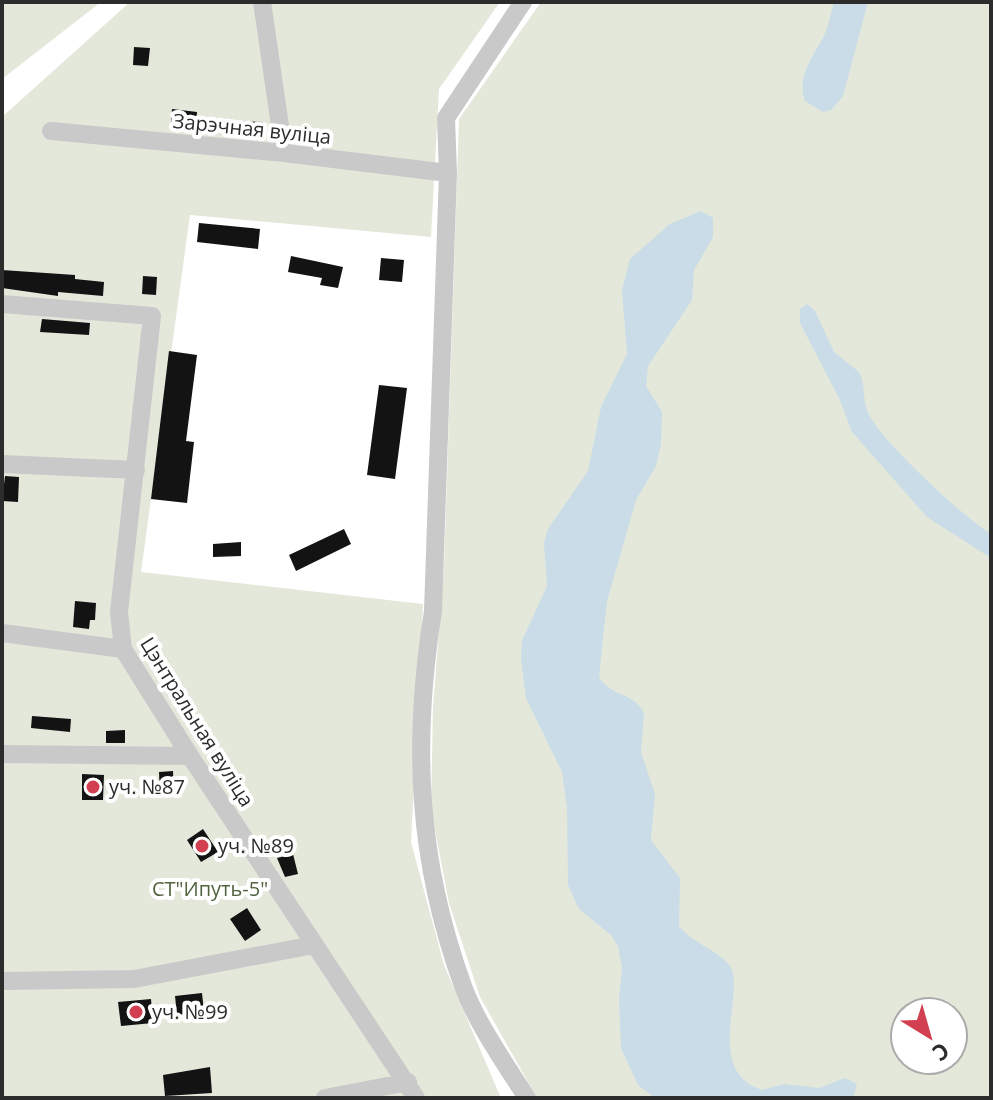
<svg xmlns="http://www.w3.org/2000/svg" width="993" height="1100" viewBox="0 0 993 1100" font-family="'Open Sans',sans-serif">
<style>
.green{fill:#e3e8db;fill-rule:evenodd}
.water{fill:#c9dce7}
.building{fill:#131313}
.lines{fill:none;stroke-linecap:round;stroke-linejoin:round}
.minor{stroke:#c9c9c9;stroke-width:18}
.poi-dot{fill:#d23f51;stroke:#fff;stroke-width:3}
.labels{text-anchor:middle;stroke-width:8;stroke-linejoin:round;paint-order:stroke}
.street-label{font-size:20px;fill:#2c2c2c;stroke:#fff}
.poi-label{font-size:20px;fill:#2c2c2c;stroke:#fff;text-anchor:start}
.park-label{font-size:20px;fill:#51633f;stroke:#fff}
</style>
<rect width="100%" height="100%" fill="#fff"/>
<path class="green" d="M2,2H101L2,79Z
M130,2H500L439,89L431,237L190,215L141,572L423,604L411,842L444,965L501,1098H2V117Z
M541,2H991V1098H537L480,997L449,903L431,809L433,707L444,566L459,119ZM905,1012H953V1060H905Z"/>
<path class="water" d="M834,2H868L843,96L831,110L823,112L805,101C796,75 814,56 825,34C829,24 831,12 834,2Z
M701,211L713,218V237L694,270L692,300L648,366L646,386L662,412L661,444L656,466L636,500L607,601L599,676C609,697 633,691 644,713L641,752L655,794L651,840L680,878L679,926C692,944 726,953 732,970C742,1000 706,1072 762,1090L784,1084L819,1088L845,1078L857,1084L853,1098H655L638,1085L621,1048L619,1000L622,968L618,946L611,935L579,909L568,885L567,807L562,772L526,698L521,659L522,641L547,586L544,543L548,529L588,471L601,407L627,354L622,290L630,259L670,224Z
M807,304L815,311L834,352L859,372C866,384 862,400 868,413C882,442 963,517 991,534V558L927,517L852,432L840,400L800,323V309Z"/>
<path class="building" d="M134,47L150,48L148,66L133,65Z
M172,109L197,112L196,125L171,122Z
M238,121L263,122L262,139L238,137Z
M199,223L260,229L258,249L197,242Z
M291,256L343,267L338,288L320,285L322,278L288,272Z
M381,258L404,260L402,282L379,280Z
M2,270L75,275V279L104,282L103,296L58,292V296L2,288Z
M143,276L157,277L156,295L142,294Z
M42,319L90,323L89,335L40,332Z
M169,351L197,355L186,441L194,442L187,503L151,499Z
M379,385L407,388L395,479L367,475Z
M5,476L19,477L18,502L2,501Z
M344,529L351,544L296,571L289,555Z
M241,542V556L213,557V544Z
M75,601L96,603L95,620H90L89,629L73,627Z
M32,716L71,719L70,732L31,728Z
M125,730V743H106V731Z
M173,771L174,795L160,796L159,772Z
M82,774L104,775L103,800H82Z
M203,829L218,852L201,862L187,840Z
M293,854L298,874L285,877L277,858Z
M247,908L261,930L245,941L230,919Z
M202,993L204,1012L177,1015L175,996Z
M151,999L153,1023L121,1026L118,1002Z
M210,1067L212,1093L165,1096L163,1075Z"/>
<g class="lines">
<path class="minor" d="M262,2L284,153
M523,2L446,118L448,173L433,611C412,743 417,859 463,986C476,1022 506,1065 527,1098
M51,131L284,153L448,173
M2,304L152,316L119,612L123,649L190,756L416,1098
M2,464L136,470
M2,633L123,649
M2,754L190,756
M2,981L134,979L314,945
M325,1098L408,1082"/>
</g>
<g class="poi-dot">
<circle cx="93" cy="787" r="8"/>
<circle cx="202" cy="846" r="8"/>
<circle cx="136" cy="1012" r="8"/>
</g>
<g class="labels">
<g class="street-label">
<text transform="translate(252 129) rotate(6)" y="7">Зарэчная вуліца</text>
<text transform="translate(197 722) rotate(58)" y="7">Цэнтральная вуліца</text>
</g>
<g class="poi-label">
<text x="109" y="794">уч. №87</text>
<text x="218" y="853">уч. №89</text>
<text x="152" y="1019">уч. №99</text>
</g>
<g class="park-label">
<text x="210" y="896">СТ"Ипуть-5"</text>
</g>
</g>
<rect width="993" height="1100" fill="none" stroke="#2c2c2c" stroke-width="8"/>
<g transform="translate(929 1036) rotate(143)"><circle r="38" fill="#ffffff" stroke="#ababab" stroke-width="2"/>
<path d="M0-6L14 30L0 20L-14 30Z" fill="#d23f51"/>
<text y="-12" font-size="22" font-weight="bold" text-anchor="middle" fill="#2c2c2c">С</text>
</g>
</svg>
